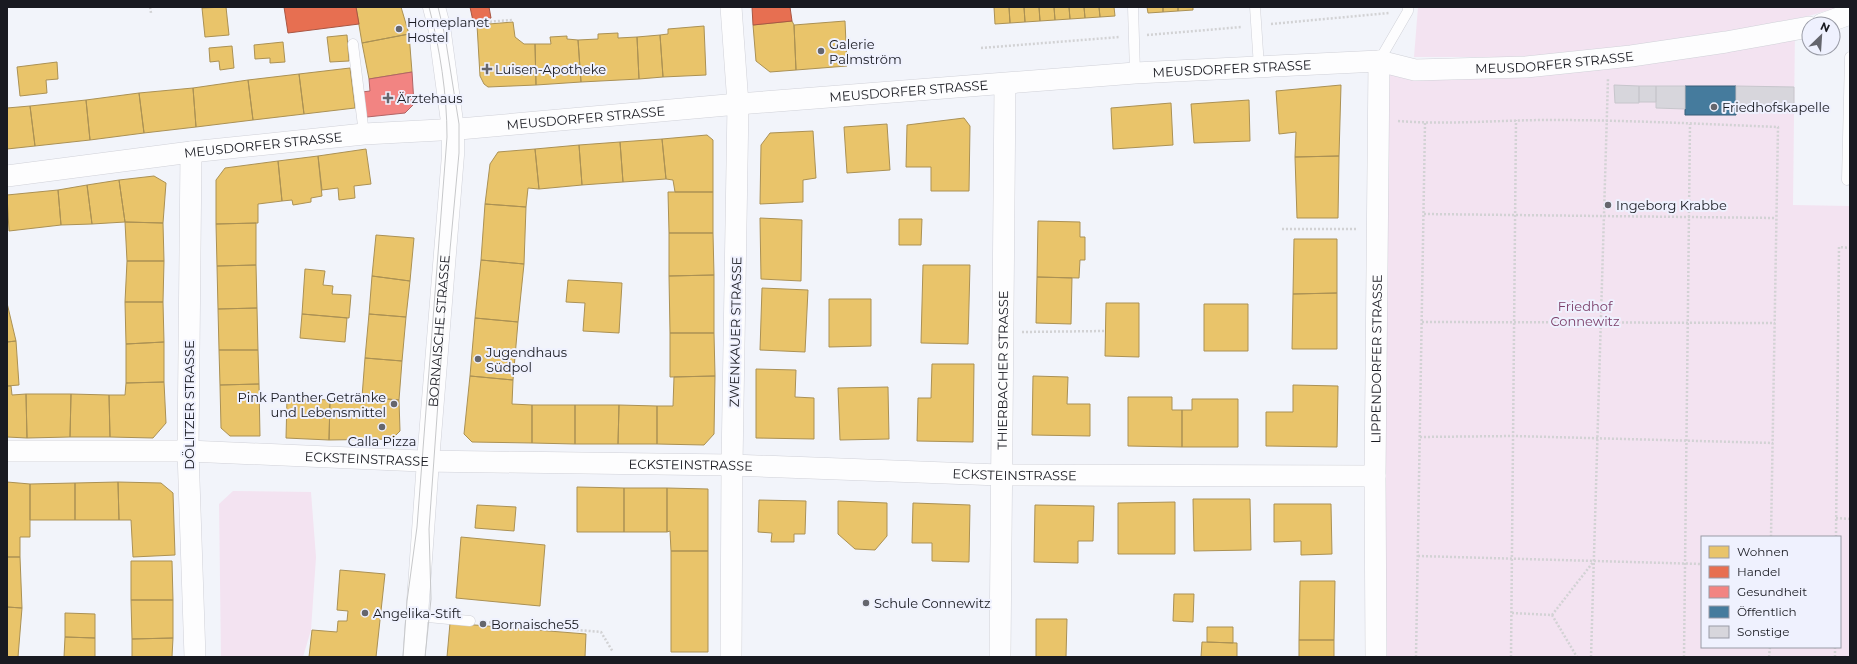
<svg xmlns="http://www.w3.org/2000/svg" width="1857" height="664" viewBox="0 0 1857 664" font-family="Montserrat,sans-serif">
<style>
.green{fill:#f3e3f1;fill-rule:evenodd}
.homes{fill:#e9c46a;stroke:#ab9154}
.shops{fill:#e76f51;stroke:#a95643}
.health{fill:#f28482;stroke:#b16465}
.public{fill:#457b9d;stroke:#385e78}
.building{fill:#d7d6dc;stroke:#c7c6cc}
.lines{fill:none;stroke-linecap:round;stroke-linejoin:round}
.service-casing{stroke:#d0d1d8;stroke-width:11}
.minor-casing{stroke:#d0d1d8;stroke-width:22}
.secondary-casing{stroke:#d0d1d8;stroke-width:23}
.path{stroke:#d2d2d4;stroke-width:2.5;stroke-dasharray:2 2;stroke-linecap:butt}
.service{stroke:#fdfdfe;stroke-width:10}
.minor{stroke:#fdfdfe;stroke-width:21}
.secondary{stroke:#fdfdfe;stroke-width:22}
.tram{stroke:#c7c8ca;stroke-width:1}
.poi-dot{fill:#65666d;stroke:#eff1fe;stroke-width:1.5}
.labels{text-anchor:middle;stroke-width:4;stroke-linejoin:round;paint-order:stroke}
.poi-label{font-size:13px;fill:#191a21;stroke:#eff1fe;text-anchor:start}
.street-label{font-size:13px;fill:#191a21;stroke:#eff1fe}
.park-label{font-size:13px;fill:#7b3e69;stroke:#eff1fe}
</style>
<rect width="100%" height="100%" fill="#f2f4fa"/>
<path class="green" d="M1418,7H1839L1809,16L1675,41L1591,51L1515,57H1414Z
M1795,29L1793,205L1850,206V657H1376L1379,61L1415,70ZM1702,537H1840V647H1702Z
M233,491L311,492L316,557L311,630L303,657H221L219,504Z"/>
<path class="homes" d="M226,7L229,35L205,37L202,8Z
M356,7H401L409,34L362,43Z
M994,7H1009L1010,23L995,24Z
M1009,7H1024L1025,22L1010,23Z
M1024,7H1039L1040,21L1025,22Z
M1039,7H1054L1055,20L1040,21Z
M1054,7H1069L1070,19L1055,20Z
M1069,7H1084L1085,18L1070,19Z
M1084,7H1099L1100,17L1085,18Z
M1099,7H1114L1115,16L1100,17Z
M1147,7H1163V12L1148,13Z
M1163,7H1178V11L1163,12Z
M1178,7H1193V10L1178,11Z
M792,21L794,25L796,70L770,72L756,61L753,25Z
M845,21L847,66L796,70L794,25Z
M513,22L515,37L524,44H535L536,85L488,87L484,84L480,76L477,25Z
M704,26L706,75L663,77L660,35L668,34V29Z
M618,33V38L637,37L639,79L581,82L578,40L598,39V34Z
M409,34L412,72L369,79L362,43Z
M347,35L349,61L330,62L327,37Z
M660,35L663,77L639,79L637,37Z
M567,36V39L578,40L581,82L536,85L535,44H551L550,37Z
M283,42L285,62L270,63V58L255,59L254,45Z
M232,46L234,68L220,70L219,61L210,62L209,48Z
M57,62L58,79L46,80L47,93L20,96L17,67Z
M350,68L355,108L304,114L299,74Z
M299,74L304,114L253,120L248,80Z
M248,80L253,120L196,127L193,88Z
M1341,85L1339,156L1295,157L1296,132L1279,134L1276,91Z
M193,88L196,127L144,133L139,93Z
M139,93L144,133L90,140L86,100Z
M86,100L90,140L35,146L30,106Z
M1249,100L1250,141L1194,143L1191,104Z
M1171,103L1173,145L1113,149L1111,108Z
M30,106L35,146L7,149V108Z
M964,118L970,126L969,191H931V167H906L907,125Z
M887,124L890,170L847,173L844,127Z
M813,131L816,178L803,180V202L760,204L761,145L770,133Z
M707,135L713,140V192H675L673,180L666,179L662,139Z
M662,139L666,179L623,182L620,142Z
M620,142L623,182L582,185L579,145Z
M579,145L582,185L539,189L535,149Z
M366,149L371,184L354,186L355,198L339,200L338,188L322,190L318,156Z
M535,149L539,189L528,188L526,207L485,204L490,164L498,152Z
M318,156L322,196L311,198V202L293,205L292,200L282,201L278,161Z
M1339,156L1338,218H1297L1295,157Z
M278,161L282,201L258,204V223L216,224V180L225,168Z
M154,176L166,183L163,223L125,222L119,180Z
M119,180L125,222L92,224L87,185Z
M87,185L92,224L61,225L58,190Z
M58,190L61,225L9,231L7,195Z
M668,192H713V233H669Z
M485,204L526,207L524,264L481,260Z
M760,218L802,220L801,281L761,279Z
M899,219H922L921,245H899Z
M1038,221L1080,222V237H1085V260H1080L1079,278L1037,277Z
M125,222L163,223L164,261H127Z
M256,223V265L217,266L216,224Z
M669,233H713L714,275L669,276Z
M376,235L414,238L410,281L372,276Z
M1294,239H1337V293L1293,294Z
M481,260L524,264L518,322L475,318Z
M127,261H164L163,302H125Z
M256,265L257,308L218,309L217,266Z
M923,265H970L968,344L921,343Z
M305,269L325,271L323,285L333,286L332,294L351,295L349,318L302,314Z
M714,275V333H670L669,276Z
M372,276L410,281L406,317L369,314Z
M1037,277L1072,278L1071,324L1036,323Z
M568,280L622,283L619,333L583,331L585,303L566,302Z
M762,288L808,290L805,352L760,350Z
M1337,293V349H1292L1293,294Z
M829,299H871V346L829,347Z
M125,302H163L164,342L126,344Z
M7,303L16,341L7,342Z
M1106,303H1139V357L1105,356Z
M1204,304H1248V351H1204Z
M257,308L258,350H219L218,309Z
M302,314L347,318L345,342L300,338Z
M369,314L406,317L402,361L365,358Z
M475,318L518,322L513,380L470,376Z
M670,333H714L715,376L670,377Z
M16,341L19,385L7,386V342Z
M164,342V382L126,383V344Z
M219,350H258L259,384L220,385Z
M365,358L402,361L399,400L362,397Z
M932,364H974L973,442L917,441L918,398H931Z
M756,369L796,370L795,397L814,398V439L756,438Z
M470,376L513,380L512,404L532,405V443L472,442L464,434Z
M715,376L714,434L704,445L657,444V406H673L674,377Z
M1033,376L1068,377L1067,404H1090V436L1032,435Z
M164,382L166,423L153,438L110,437L109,395H125L126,383Z
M259,384L260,436H230L221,428L220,385Z
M1293,385L1338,386L1337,447L1266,446V412H1293Z
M7,386H11L12,395L26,394L27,438L7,437Z
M888,387L889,439L840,440L838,388Z
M26,394H71L70,437L27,438Z
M71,394L109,395L110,437H70Z
M362,397L399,400L400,431L392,439L329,440L330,400L362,402Z
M1128,397H1172V410H1182V447L1128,446Z
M287,398L330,400L329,440L286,438Z
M1192,399H1238V447H1182V410H1192Z
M532,405H575V444L532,443Z
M575,405H619L618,444H575Z
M619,405L657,406V444H618Z
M7,482L30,484V537H20V557H7Z
M118,482L161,483L173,493L175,555L133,557L131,520H119Z
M118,482L119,520H75V483Z
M75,483V520H30V484Z
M577,487L624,488V532H577Z
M624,488H667V532H624Z
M667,488L708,489V551H671L670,531L667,532Z
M1193,499H1250L1251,550L1194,551Z
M759,500L806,501L805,534H794V542H771L772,533L758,532Z
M838,501L887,503V536L875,550L855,549L838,534Z
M1175,502V554H1118V503Z
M913,503L970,505L969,562L932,561V543H912Z
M1274,504H1331L1332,554L1301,555V541L1274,542Z
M477,505L516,507L514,531L475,528Z
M1035,505L1094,506L1093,541H1078V563L1034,562Z
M461,537L545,545L540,606L456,598Z
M671,551H708V652H671Z
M7,557H20L22,608L7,607Z
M131,561H172L173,600H131Z
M340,570L385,574L376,657H309L312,630L337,632L338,621H347L348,611L337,610Z
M1300,581H1335L1334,640H1299Z
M1174,594H1194L1193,622L1173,621Z
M131,600H173V638L132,639Z
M7,607L22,608L18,657H7Z
M65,613L95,614V638L65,637Z
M1036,619H1067L1066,657H1036Z
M450,623L586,634L585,657H447Z
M1207,627H1233V643L1207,642Z
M65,637L95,638V657H64Z
M173,638L172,657H132V639Z
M1299,640H1334V657H1299Z
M1202,642L1237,643V657H1201Z"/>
<path class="shops" d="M284,7H356L359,24L288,33Z
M470,7H489L491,18L473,21Z
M752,7H790L792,21L753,25Z"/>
<path class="health" d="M412,72L414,104L405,113L367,117L362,92L370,91L369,79Z"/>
<path class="public" d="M1685,86H1736V115H1685Z"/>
<path class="building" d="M1614,85L1639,86V103H1615Z
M1639,86H1656V102H1639Z
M1656,86H1685V109L1656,108Z
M1736,86L1794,87V107L1736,106Z"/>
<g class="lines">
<defs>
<path id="service" d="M1133,7L1135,73
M1255,7L1259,67
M353,44L364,134
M1379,61L1408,11V7
M1847,180L1850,57
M417,616L470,621"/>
<g id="minor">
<path d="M731,7L738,104L732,465L731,657"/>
<path d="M1822,24L1850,14"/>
<path d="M191,152L188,451L195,657"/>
<path id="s1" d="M7,176L191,152L364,134L459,129L738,104L1135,73L1379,61L1415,70L1526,67L1631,56L1726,42L1809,27"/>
<path id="s2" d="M7,451H188L421,461L732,465L1000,475L1375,476"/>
<path id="s3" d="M1000,657L1005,84"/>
<path id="s4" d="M1376,657L1375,476L1379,61"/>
</g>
<g id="secondary">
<path id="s5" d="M414,657L428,461L453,155V129L439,26L434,7"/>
</g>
</defs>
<use href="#service" class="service-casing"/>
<use href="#minor" class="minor-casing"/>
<use href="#secondary" class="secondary-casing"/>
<path class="path" d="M150,7L151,13
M458,24L512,20
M1271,24L1389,13
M1147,35L1242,27
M981,48L1120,37
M1398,121C1449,125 1499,120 1550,120C1626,120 1702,124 1778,127L1771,537
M1424,214L1776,218
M1282,229H1357
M1422,322L1775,323
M1022,332L1106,331
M1420,437L1514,436L1773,443
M1836,518L1850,519
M1836,537L1839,247L1850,248
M1418,556L1702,564
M1512,613L1552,615L1594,561
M1552,615L1577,657
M485,622L601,632L613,652
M1416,657L1425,123
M1511,657L1516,120
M1591,657L1608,78
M1684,657L1690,124
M1769,657L1770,647
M1835,657V647"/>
<use href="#service" class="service"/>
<use href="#minor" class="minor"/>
<use href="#secondary" class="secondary"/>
<path class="tram" d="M403,657L407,601L417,527L447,137C447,94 440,49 429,7
M425,657L431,599L429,529L445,304L459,153V124L445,36L438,7"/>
</g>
<g class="poi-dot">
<circle cx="399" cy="29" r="4"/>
<circle cx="821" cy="51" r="4"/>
<path d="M485 63h4v4h4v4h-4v4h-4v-4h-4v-4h4z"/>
<path d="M386 92h4v4h4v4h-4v4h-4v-4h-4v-4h4z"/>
<circle cx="1714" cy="107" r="4"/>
<circle cx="1608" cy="205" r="4"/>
<circle cx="478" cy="359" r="4"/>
<circle cx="394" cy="404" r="4"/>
<circle cx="382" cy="427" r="4"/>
<circle cx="866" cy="603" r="4"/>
<circle cx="365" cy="613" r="4"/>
<circle cx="483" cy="624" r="4"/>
</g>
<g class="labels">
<g class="poi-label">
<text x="407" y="27">Homeplanet<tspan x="407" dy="15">Hostel</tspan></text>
<text x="829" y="49">Galerie<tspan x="829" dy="15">Palmström</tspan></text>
<text x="495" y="74">Luisen-Apotheke</text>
<text x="397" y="103">Ärztehaus</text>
<text x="1722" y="112">Friedhofskapelle</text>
<text x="1616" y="210">Ingeborg Krabbe</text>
<text x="486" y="357">Jugendhaus<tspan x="486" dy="15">Südpol</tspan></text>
<text x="386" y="402" text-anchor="end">Pink Panther Getränke<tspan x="386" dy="15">und Lebensmittel</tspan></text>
<text x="382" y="446" text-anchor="middle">Calla Pizza</text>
<text x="874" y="608">Schule Connewitz</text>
<text x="373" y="618">Angelika-Stift</text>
<text x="491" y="629">Bornaische55</text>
</g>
<g class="street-label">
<text dy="5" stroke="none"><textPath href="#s1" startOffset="1554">MEUSDORFER STRASSE</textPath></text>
<text dy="5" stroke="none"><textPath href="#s1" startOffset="1230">MEUSDORFER STRASSE</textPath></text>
<text dy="5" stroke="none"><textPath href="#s1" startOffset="906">MEUSDORFER STRASSE</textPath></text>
<text dy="5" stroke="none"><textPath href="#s1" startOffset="582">MEUSDORFER STRASSE</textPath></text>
<text dy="5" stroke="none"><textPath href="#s1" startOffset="258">MEUSDORFER STRASSE</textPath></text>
<text dy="5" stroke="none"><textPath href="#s5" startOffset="327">BORNAISCHE STRASSE</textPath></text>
<text transform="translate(735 332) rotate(-89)" y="5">ZWENKAUER STRASSE</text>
<text dy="5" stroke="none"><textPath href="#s4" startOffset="298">LIPPENDORFER STRASSE</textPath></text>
<text dy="5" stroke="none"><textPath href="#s3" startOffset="287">THIERBACHER STRASSE</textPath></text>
<text transform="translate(189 405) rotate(-90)" y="5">DÖLITZER STRASSE</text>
<text dy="5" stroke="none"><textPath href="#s2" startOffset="360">ECKSTEINSTRASSE</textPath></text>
<text dy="5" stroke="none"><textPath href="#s2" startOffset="684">ECKSTEINSTRASSE</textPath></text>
<text dy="5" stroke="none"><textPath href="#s2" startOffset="1008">ECKSTEINSTRASSE</textPath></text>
</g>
<g class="park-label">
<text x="1585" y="311">Friedhof<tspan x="1585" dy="15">Connewitz</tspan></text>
</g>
</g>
<rect width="1857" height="664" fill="none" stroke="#191a21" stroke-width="16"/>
<rect x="1701" y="536" width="140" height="112" fill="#eff1fe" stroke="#999ba6"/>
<rect x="1709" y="546" width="20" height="12" fill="#e9c46a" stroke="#999ba6"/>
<text x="1737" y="556" font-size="12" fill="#191a21">Wohnen</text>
<rect x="1709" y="566" width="20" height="12" fill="#e76f51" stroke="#999ba6"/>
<text x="1737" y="576" font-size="12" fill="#191a21">Handel</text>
<rect x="1709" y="586" width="20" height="12" fill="#f28482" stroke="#999ba6"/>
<text x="1737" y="596" font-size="12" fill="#191a21">Gesundheit</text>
<rect x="1709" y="606" width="20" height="12" fill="#457b9d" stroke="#999ba6"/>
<text x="1737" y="616" font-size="12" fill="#191a21">Öffentlich</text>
<rect x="1709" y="626" width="20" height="12" fill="#d7d6dc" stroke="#999ba6"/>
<text x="1737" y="636" font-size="12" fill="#191a21">Sonstige</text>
<g transform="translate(1821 36) rotate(25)"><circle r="19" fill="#eff1fe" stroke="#999ba6"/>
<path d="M0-3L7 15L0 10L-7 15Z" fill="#65666d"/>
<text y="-6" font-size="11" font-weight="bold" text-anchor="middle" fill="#191a21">N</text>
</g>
</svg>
